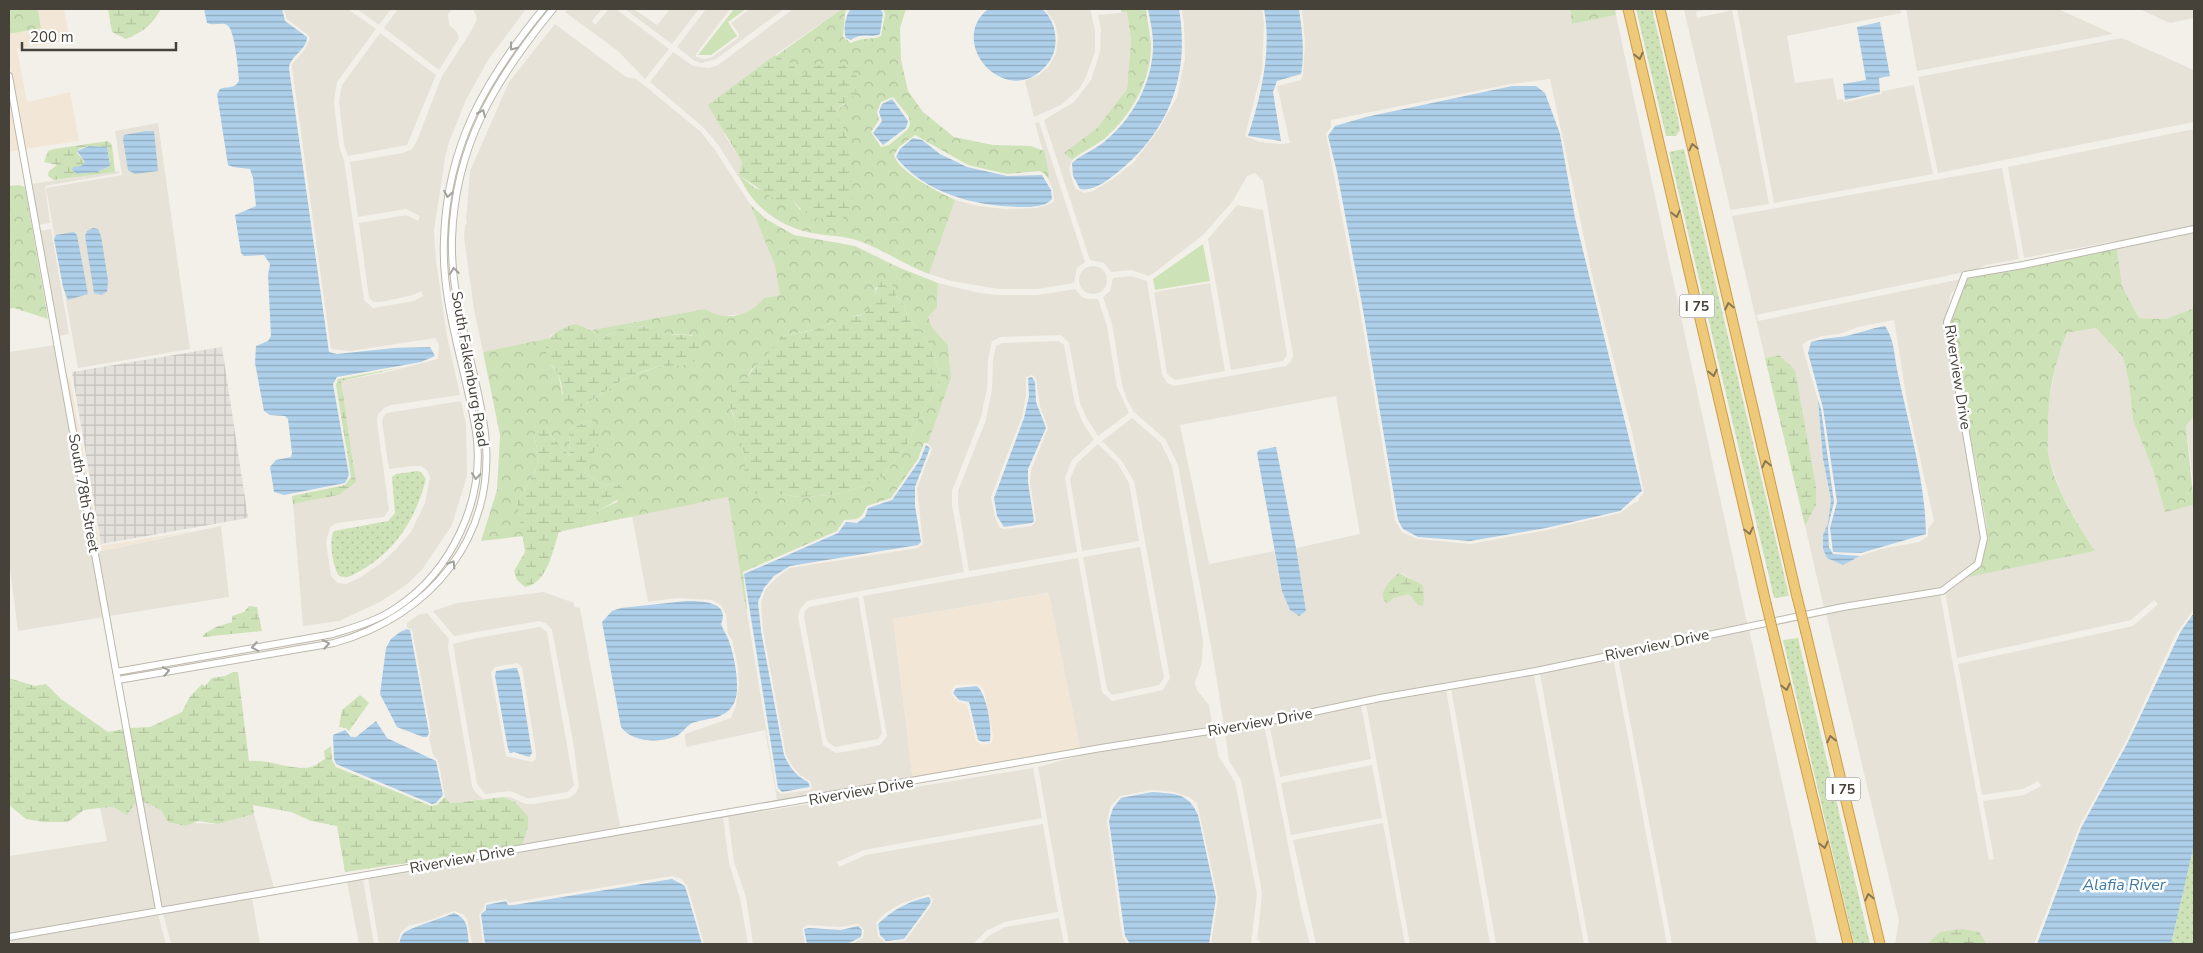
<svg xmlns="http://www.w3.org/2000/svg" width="2203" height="953" viewBox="0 0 2203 953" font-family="'Nunito Sans',sans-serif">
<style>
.residential{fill:#e6e2d8;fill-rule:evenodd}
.commercial{fill:#f2e7d7;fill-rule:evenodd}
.industrial{fill:url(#industrial-grid)}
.grass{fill:url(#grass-dots)}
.forest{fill:url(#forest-crowns);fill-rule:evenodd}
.wetland{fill:url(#wetland-marsh);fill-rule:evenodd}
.park{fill:#cee2b7}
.water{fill:url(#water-rules)}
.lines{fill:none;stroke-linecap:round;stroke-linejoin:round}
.tertiary-casing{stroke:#bdb8ad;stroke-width:8}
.motorway-casing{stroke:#cc9e4a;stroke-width:11}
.tertiary{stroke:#fff;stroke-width:6}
.motorway{stroke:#eec979;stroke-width:9}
.motorway-bridge-casing{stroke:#cc9e4a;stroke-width:11;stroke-linecap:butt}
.motorway-bridge{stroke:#eec979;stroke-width:9}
.oneway{stroke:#a2a09c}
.oneway2{stroke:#897753}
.labels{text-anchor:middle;stroke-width:5;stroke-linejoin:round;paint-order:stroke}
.shield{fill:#fff;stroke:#7e7a74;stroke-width:1}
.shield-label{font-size:14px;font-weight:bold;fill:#464139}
.street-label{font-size:15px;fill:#464139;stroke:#fff}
.water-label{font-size:16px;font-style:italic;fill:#3d79a6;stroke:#fff}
</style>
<defs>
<pattern id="industrial-grid" width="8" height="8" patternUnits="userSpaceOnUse" patternTransform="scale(1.25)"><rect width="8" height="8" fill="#e3dfdb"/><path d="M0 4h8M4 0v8" fill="none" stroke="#c4c1bd"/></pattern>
<pattern id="grass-dots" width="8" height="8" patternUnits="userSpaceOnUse" patternTransform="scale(1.25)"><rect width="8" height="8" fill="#cee2b7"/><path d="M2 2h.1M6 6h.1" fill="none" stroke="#b2c39e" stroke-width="1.8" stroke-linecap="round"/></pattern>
<pattern id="forest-crowns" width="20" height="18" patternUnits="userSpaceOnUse" patternTransform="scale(1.25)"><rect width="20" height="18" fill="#cee2b7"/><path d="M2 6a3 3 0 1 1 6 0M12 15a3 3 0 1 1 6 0" fill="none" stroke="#b2c39e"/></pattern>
<pattern id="wetland-marsh" width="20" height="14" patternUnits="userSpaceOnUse" patternTransform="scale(1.25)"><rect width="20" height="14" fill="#cee2b7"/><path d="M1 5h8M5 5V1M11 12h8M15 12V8" fill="none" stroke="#b2c39e"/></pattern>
<pattern id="water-rules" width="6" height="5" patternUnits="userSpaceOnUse" patternTransform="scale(1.25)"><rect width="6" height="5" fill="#adcfe9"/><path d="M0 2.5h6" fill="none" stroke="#8faabe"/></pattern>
</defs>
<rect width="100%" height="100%" fill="#f3f0ea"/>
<path class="residential" d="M284,9H348L376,29L337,82L334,101L339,146L344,160L364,300L373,308L414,301L423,296L421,291L413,295L381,302H374L369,298L359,223L406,215L418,221L420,216L406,209L358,217L350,162L403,153L411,150L416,143L442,76L472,30L477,18L473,9H526L488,60L466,100L449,142L445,158L434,231L436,260L447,336L460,395L391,405L384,408L378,414L377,422L389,510L384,517L337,523L330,527L326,542L331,576L338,583L346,584L359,578L380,564L396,549L411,532L425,503L430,477L427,470L421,466H412L389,469L382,422L383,417L387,413L461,401L466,424L467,476L452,525L421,571L406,585L380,602L339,621L303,626L293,504L339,495L356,482L341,381L387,372L438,359L439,344L435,338L350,351L331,349L292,68V64L303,52L310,39L308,35L287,19Z
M357,9H391L379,25Z
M398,9H452L448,14L449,25L457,32L459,38L439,70L384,28Z
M568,9H602L592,21L595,25L609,9H616L669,49L645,79L618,51L565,12Z
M625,9H634L657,25L670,9H699L672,44Z
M706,9H730L696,54V57L704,59L712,57L738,38L739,34L731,23L750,9H784L716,59L702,63L695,61L677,47Z
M793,9H842L775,55L724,134L742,162L739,175L741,181L719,146L704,128L650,82L673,52L693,66L709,68L718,65Z
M1045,9H1090L1095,30V52L1086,77L1079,89L1061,105L1034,117L1025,81L1039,75L1049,66L1056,53L1058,37L1055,23Z
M1182,9H1262L1264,23L1262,70L1245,136L1260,142L1281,144L1290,143L1277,86L1301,80L1303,74L1305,42L1302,9H1570L1572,24L1616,15L1747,623L1536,668L1386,694L1224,726L1214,663L1178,465L1165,439L1134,412L1127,400L1122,385L1112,324L1103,297L1110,291L1113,278L1131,276L1147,281L1162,375L1167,383L1174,386L1286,366L1291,361L1293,355L1263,181L1255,173L1247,176L1233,201L1203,235L1154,273L1149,276L1131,270L1111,272L1104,263L1090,260L1044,120L1074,102L1091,80L1100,52L1101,30L1098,15L1127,12L1131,41L1127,89L1097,128L1065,153L1072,160L1069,169L1074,185L1076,189L1084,193L1093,191L1114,178L1134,162L1159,129L1177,97L1185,59L1184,25ZM1550,79L1592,275L1633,436L1644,493L1639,498V501L1634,503L1620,513L1547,530L1471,544L1417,539L1402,532L1395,520L1360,310L1326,134L1331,127V120L1511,84ZM1336,396L1360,534L1296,548L1306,611L1282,591L1274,551L1209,564L1180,425ZM1402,573L1411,579L1414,600L1409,594L1394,598L1387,604Z
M1691,9H1709L1696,12L1697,18L1732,10L1769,204L1731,210L1732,216L2002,168L2019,259L1986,265L1975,270L1756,315L1758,321L1961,279L1950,296L1947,313L1981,538L1975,562L1941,588L1824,608L1805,526L1807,522L1779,355L1765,358L1684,10ZM1894,320L1907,401L1934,521L1928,529V536L1919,542L1881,549L1860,556L1843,565L1823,549V535L1828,524L1831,500L1823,459L1818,400L1802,345L1807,341L1822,336L1839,334L1858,327Z
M1737,9H1900L1901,13L1787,36L1795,83L1833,78L1837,100L1842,99L1845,102L1881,94L1883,91L1914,85L1933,174L1774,203Z
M1906,9H2058L2113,34L1917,71Z
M2139,9H2194V18L2170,23Z
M555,24L626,77L636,79L644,85L701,132L715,150L750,204L775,266L780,295L764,298L756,308L744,314L717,317L705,309L592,330L577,324L551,335L550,338L483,352L474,309L464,237L465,225L467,224L466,219L470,171L509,82Z
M380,33L436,75L407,145L348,156L344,145L339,101L342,85Z
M2122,38L2194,70V122L1938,173L1918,77Z
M1039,122L1085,262L1077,268L1074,283L1038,289H998L951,281L929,274L955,200L979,206L1005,209L1037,208L1050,204L1054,201L1053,190L1049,180V173L1035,123Z
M158,123L190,349L78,368L46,188L122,175L115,131Z
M2194,129V226L2116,243L2115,241L2024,258L2008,167Z
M119,171L120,173L45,186L50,223L38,225L31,184Z
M1237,205L1263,210L1287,355L1283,361L1231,370L1208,239Z
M51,229L69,334L59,336L39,231Z
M2194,233V308L2166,319L2139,318L2122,286L2117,249Z
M1079 280a14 14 0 1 1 28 0a14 14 0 1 1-28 0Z
M938,283L979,293L999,295H1038L1075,289L1082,297L1088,299H1098L1107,326L1117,387L1129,413L1098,436L1087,419L1080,403L1069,343L1061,335L1001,337L992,341L988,359L987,389L981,417L952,491V505L964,572L807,601L800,609L798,617L823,745L836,753L850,751L880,745L887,736L863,596L1078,558L1102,692L1112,701L1163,690L1170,678L1134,481L1121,460L1102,441L1132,418L1161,443L1172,466L1203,640L1202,662L1195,683L1197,690L1209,705L1212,726L1088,748L1034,762L522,846L528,827V816L515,802L503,797H510L526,804H533L569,798L575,794L579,787L573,741L552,630L546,623L539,621L454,636L433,611L457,603L544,592L574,603V607L580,608L620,826L640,824L777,800L765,730L686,747L685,734L731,718L736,705L739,684L738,666L732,640L728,634L726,615L721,605L712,600L677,598L648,602L632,516L728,497L776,789L781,794L810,790L812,787L810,781L800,775L793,767L786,755L763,630L761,603L765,590L776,578L790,568L918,548L923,544L917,488L932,449L928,443L951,378L948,345L932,327L927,317L937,307ZM1048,593L1080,748L913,780L893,619Z
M1210,283L1225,371L1175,380L1167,374L1154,292Z
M2096,328L2123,357L2129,383L2133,420L2153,470L2165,511L2194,505V609L2176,634L2126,741L2079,827L2034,944H1987L1986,941L1940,932L1927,944H1895L1899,920L1826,613L1940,594L1989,860L1994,859L1983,801L2024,795L2041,786L2038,781L2023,789L1982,795L1958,664L2133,626L2158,604L2154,600L2131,620L1957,658L1945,592L1970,574L1969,576L2095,551L2078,524L2061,493L2048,456V407L2057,359L2067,333Z
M1059,341L1064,345L1075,404L1083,423L1094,440L1072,460L1065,478L1077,552L969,571L958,504V491L986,420L992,390L993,360L996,346L1002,343ZM1032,375L1036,378L1040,406L1048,428L1031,470L1030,482L1036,521L1032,526L1003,529L999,527L995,517L991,497L1022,417L1026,396V377Z
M55,345L104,617L18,631L9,561V352Z
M2194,416V490L2186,426Z
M1098,444L1118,464L1129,483L1139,541L1082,551L1070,479L1077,463Z
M221,526L229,597L109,616L97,552Z
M1140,547L1164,678L1159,685L1112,695L1107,689L1083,557Z
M858,597L882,733L878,739L835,747L828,742L826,737L804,617L805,611L809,607Z
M427,613L449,639L448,647L472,786L475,792L483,799L453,803H450L445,797L438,760L433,755L429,739L431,732L412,630L407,627V623L418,615Z
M540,627L547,632L574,785L568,792L532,798H527L510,791L485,794L477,784L453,644L477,638ZM517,663L522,667L536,753V759L532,762L506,756L491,672L495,667Z
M1749,629L1817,944H1672L1618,657Z
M1613,658L1667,944H1589L1540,674Z
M1534,675L1584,944H1496L1451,688Z
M1446,689L1490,944H1410L1366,704Z
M1361,705L1371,759L1280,777L1269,724Z
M1264,725L1302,914L1310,944H1261L1258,939L1257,943L1262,893L1241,780L1229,761L1225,732Z
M1214,734L1219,757L1235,782L1257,894L1251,944H1211L1218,898L1197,803L1189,797L1174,792L1152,790L1120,796L1110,807L1107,821L1120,922L1123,937L1127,944H1069L1038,767L1089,753L1169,739Z
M1372,765L1382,818L1291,835L1281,783Z
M1033,768L1042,818L864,850L837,862L839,867L866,855L1043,824L1058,912L1004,922L986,931L973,944H851L863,938L864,930L858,924L840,927L808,925L804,927L802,929L805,944H753L746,897L734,862L728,817ZM929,894L933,900L930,907L905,941L886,943L878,936L876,923L884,914L900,904Z
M137,800L156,908L9,934V856L107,841L100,808L114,807Z
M142,801L161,810L168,822L218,824L254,814L274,888L161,907Z
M723,818L729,863L740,898L748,944H704L687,885L681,879L672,876L514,902L509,903L506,899L485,903L484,909L479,914L483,944H472L467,919L463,914L454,911L422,923L410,925L401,932L397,944H379L368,878Z
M1383,823L1405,944H1316L1293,840Z
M363,879L374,944H359L347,882Z
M252,898L260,944H171L163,913Z
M158,914L166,944H12L11,940Z
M1059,918L1064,944H980L989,936L1005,927Z"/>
<path class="commercial" d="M38,9H64L70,40L17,49L27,102L70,92L79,141L25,149L9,61V34L41,28Z
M9,91L19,150L9,152Z
M70,378L100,546L193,531L97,552L67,379Z
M1049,593L1080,748L913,781L893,619ZM978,684L984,690L993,735L992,743L983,745L976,741L967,704L958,702L951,693L955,685Z"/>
<path class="industrial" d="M222,347L248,518L101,544L72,372Z"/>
<path class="grass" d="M1636,9H1652L1678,119L1680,130L1676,136H1666Z
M1684,149L1789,596L1774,598L1669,152Z
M417,471L421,472L426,479C416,518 396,551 360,571C353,575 347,579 339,576C333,567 328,540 334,531L388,521L395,513L392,477L396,474Z
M1798,638L1870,944H1854L1783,640Z
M2194,845V944H2171Z"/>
<path class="forest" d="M9,9H38L41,28L9,34Z
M842,9H847L845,13L843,37L851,43C863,36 872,41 881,36L885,14L883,9H906L900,28L901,60L908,91L923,112L954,137L993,145L1031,146L1044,151L1049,173V180L1044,173L1039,171L1007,174L968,165L915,135L899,147L894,155C899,173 939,192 955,200L929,274C904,265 882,248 856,240C844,236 831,236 818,234C783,229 752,208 739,175L755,188L792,199L800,210L852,152L836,110L845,104L801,75L793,65L776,56ZM893,97L909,117L910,125L907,130L889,145L881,147L871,132L879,120L877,112L881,102Z
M1121,9H1146C1147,20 1150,32 1151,44C1152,79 1131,116 1104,139C1094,147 1081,152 1072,160L1064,153L1097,128L1127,89L1131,41L1127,12H1121Z
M1570,9H1615L1616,15L1572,24Z
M19,185L25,187L48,319L14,308L9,309V186Z
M750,204L766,219L794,235L855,246L900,268L938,283L937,307L928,317L932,327L948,345L951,378L928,443H924L918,459L891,498L867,506C860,520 860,519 844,520L837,531L743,572L747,609L746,610L728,497L586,526C589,513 605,507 617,502L621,485L601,484L584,472L589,458L592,420L571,428L569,432L570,456L550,435L546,424L534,435L539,458L535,472L517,501L524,536L481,541L497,490L500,435L483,352L550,338L546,350L552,367L558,372L562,394L586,404L619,382L634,375L657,367L687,364L692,335C682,334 671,335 661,333C656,332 651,328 646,327C628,323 612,331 599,342L597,333L592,330L705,309C725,322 749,317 764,298L780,295L775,266ZM876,287L896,296L904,305L908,318L924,335L930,346L942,379L922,411L907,445L883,476L865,486L834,495L800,497L781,494H751C740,474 746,481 746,461C746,451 734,415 729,405L746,381L751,370L773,350L781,336L819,329L837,320L863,314L873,304Z
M2117,249L2122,286L2139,318L2166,319L2194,308V416L2186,426L2194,505L2165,512L2153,470L2133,420L2129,383L2123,357L2096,328L2067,333C2053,365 2047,400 2048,435C2048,442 2047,451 2049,458C2057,492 2076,522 2095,551L1968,577L1979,566L1987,527L1950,322L1967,277Z"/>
<path class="wetland" d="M108,9H161C152,25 143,32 126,39L112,32Z
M775,55L793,65L801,75L808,68L837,61L851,70L857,77L856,94L836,110L852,151V203L841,221C819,219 806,218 792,199L776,200L739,175L742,162L708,105Z
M108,141L112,145L115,172L54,180L48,176L49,171L57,165L44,162L48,151L54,149ZM89,146L107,147L110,166L97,172L79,174L73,167L81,166L85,162L77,153L79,149Z
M882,281L892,284L896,296L904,305L908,318L924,335L930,346L942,379L922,411L907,445L883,476L865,486L834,495L800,497L781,494H751L743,479L746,460L733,413L729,405L732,384L746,381C754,362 770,356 781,336C802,332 827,331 843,314C874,325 869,295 882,281Z
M577,324L597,333L599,342C612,331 628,323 646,327C654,329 660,333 668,334C683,336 688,332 702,341C701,349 700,357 693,362C683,367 670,365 659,367C651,368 642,372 634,375C612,383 595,401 574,410C560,399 564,391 559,376C557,369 551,366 548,360C539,339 560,327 577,324Z
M1779,355L1795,370L1816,487V505L1805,526L1765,358Z
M403,367L341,381L356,482L339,495L293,504L292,496L345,485L351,477L336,385L338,379Z
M592,420L601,437L584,472L601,484L621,485L624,494C614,506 590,509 586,526L559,532C552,551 548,583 525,587L517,580L514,571L525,552L517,501L535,472L539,458L534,435L546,423L550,435L570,456L569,432L571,428Z
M1399,573L1423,585L1424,600L1423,606L1418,605L1409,594L1394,598L1387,604C1375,593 1391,580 1399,573Z
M249,606L257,607L262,631L203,637L204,634L216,627L232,622V616L244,612Z
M233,672H238L249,761C270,759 292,771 311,767C316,766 321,761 325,759L324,751L331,746L332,760L336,767L431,806L437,805L445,797L450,803H453L503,797L515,802L528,816V827L522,846L345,872L337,826L311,821L291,812L253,805L254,814L218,824L198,821L186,826L168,822L161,810L142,801L129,728L150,727L182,712L189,698L202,684L205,686L212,678L225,676Z
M9,678L35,686L46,684L61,699L108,732L124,729L137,800L127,815L114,807L100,808L84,810L68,822H43L26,819L9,805Z
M360,695L369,703L349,731L346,728L339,727L342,710Z
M1962,929L1979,932L1987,944H1927L1940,932Z"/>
<path class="park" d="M734,9H746L728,22L737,36L711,55H698Z
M1203,244L1210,281L1155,290L1153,279Z"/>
<path class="water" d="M204,9H282L285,21L307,37C307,50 290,56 289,68L329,352L337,354L394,348L430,347L435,356L421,362L337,377L333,384L349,475L345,483L284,495L274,492L270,467L276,460L291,457L292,453L288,419L285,416L270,415L264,411L255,363L256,346L268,341L271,336L268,275L270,264L264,255L244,256L241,253L235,215L256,206L253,178L250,169L233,167L228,165L217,94L220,89C228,86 236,89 239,80C238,70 235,29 227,25C221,22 214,26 207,23Z
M851,9L881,10L883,13L880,34C871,39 862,32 851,40L846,38C843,31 845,15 851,9Z
M988,9H1042C1053,18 1057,33 1055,47C1054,56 1048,64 1042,70C1003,106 947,42 988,9Z
M1148,9H1179C1190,74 1170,130 1118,172C1108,180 1093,192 1080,189L1073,176L1072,163C1082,154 1094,150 1104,142C1133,119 1154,80 1153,43C1153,32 1150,20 1148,9Z
M1264,9H1299C1302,30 1305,53 1301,74L1277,81L1273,92L1281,141L1248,136C1261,96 1272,51 1264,9Z
M1880,22L1890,76L1879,78L1880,92L1845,100L1843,84L1866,80L1857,27Z
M1512,86H1536L1545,93L1560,134L1575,218L1642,491L1620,511L1546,528L1470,541L1418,537L1403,529L1398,520L1363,310L1337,172L1328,136L1335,126L1366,117Z
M892,99L908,121L906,128L883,145L873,133L882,121L879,112L882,104Z
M146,131H154L158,171L135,174L128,170L123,139L124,135Z
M913,138L922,140L940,154L967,167L1007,176L1042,175L1051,190L1052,199C1045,207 1032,207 1023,207C978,207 925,194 896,157L900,149Z
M89,146L107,147L110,166L97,172L77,174L72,170L73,167L81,166L85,162L77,151Z
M93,228L98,229L101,236L108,280L107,292L101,295L94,293L85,236L87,231Z
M74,232L77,235L88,294L68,300L63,287L54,239L56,235Z
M1885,326C1895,340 1894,358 1898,374C1909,427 1925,480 1926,534L1861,553L1833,552L1830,528L1837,502L1823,408L1808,353L1811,342C1823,338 1835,338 1846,336C1859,333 1872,328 1885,326Z
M1032,377L1035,382L1036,402L1046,428L1028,469V482L1034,521L1032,523L1004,527L997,516L994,498L1024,418L1029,396L1028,378Z
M1818,400L1821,409L1834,502L1828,527L1829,547L1833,554L1860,556L1843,565L1827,558L1823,549V535L1828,523L1831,500L1823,459Z
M926,445L930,448L915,487V506L921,542L918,545L790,566L774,576L764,588L758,602L761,631L784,755C790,768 796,776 808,782L810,787L782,792L778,788L744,574L838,533L846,522L857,523L865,517L868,508L892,500L920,460Z
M1276,447L1296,548L1306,611L1299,616L1290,610L1282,591L1257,453L1259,450Z
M686,601C700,601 731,601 721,624C723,630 727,635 729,641C734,655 742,692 733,705C724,720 706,718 692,723C686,726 681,735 674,737C657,743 632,742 621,727L602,622L612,611L621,608Z
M2194,613V845L2171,944H2037L2081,828L2128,742L2181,631Z
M407,629L410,630L429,733L427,737H423L397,727L380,694L386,648L391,639L400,632Z
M513,668H517L520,678L532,753L529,757L514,752L510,753L508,749L495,676L496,671Z
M977,686C987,695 992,727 990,741L983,742L978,740L969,702L959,700L953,693L956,688Z
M376,721L387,738L436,761L443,795L436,803L432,804L336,764L334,759L333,735L345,730L351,737H356Z
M1152,792C1175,794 1188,792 1198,815L1216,898L1209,944H1130L1125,936L1109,821L1113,808L1121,798Z
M672,879L685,886L702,944H485L481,914L486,910V905L506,901L508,905H514Z
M929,897L931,901L929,905L904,939L886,941L880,935L878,924C891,911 910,900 929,897Z
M454,913C469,919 467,930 469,944H399C400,941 401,935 404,933C406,929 446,917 454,913Z
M858,926L862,930L861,937L847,944H807L804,929L809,928L841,930Z"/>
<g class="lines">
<defs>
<path id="tertiary" d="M9,76L159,910
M116,672L333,634C355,627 377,621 396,608C452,571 486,499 476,432C466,368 441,305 444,239C447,145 485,80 543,9
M118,680L334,643C431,616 497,537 485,433C477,368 450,305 452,239C455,145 495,80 553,9
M9,937L1101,748L1266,722L1380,698L1536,671L1843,607L1942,591L1978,564L1984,538L1947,322L1965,275L2023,265L2194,229"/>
<path id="motorway" d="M1628,9L1766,603
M1660,9L1797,597
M1806,633L1880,944
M1775,640L1848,944"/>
</defs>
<use href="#tertiary" class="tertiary-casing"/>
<use href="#motorway" class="motorway-casing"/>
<use href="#tertiary" class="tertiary"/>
<use href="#motorway" class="motorway"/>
<defs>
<path id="motorway-bridge" d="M1797,597L1806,633
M1766,603L1775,640"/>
</defs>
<use href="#motorway-bridge" class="motorway-bridge-casing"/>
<use href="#motorway-bridge" class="motorway-bridge"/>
</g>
<defs><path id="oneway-chevron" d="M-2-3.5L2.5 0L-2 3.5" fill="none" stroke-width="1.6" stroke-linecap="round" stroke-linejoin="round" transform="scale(1.25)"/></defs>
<g class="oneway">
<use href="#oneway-chevron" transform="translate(513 47) rotate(128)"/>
<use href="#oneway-chevron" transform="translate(482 113) rotate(-66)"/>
<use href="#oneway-chevron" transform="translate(448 194) rotate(99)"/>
<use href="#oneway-chevron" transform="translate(454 271) rotate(-97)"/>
<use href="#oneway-chevron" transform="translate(476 476) rotate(96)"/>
<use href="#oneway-chevron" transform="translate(452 564) rotate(-57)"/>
<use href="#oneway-chevron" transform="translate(326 644) rotate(-10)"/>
<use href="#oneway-chevron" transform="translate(255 647) rotate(170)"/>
<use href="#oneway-chevron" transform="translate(166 671) rotate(-10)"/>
</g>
<g class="oneway2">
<use href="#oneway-chevron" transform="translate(1639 56) rotate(77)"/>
<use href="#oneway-chevron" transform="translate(1693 147) rotate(-103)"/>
<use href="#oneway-chevron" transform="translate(1676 214) rotate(77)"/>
<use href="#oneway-chevron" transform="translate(1729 306) rotate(-103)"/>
<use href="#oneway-chevron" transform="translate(1713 373) rotate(77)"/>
<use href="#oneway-chevron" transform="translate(1766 464) rotate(-103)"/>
<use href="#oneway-chevron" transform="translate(1749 531) rotate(77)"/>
<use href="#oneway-chevron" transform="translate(1786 687) rotate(77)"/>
<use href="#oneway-chevron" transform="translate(1831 739) rotate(-103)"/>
<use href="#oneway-chevron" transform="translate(1824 845) rotate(77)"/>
<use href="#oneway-chevron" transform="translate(1869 897) rotate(-103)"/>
</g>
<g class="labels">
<g class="shield">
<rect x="1679.5" y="294.5" width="35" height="23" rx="4"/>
<rect x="1825.5" y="777.5" width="35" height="23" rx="4"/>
</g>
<g class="shield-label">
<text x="1697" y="311">I 75</text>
<text x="1843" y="794">I 75</text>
</g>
<g class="street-label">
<text transform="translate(470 369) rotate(80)" y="5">South Falkenburg Road</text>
<text transform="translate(1958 377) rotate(81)" y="5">Riverview Drive</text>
<text transform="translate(84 493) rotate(80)" y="5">South 78th Street</text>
<text transform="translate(1657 645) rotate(-12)" y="5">Riverview Drive</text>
<text transform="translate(1260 722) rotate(-10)" y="5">Riverview Drive</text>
<text transform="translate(861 791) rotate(-10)" y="5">Riverview Drive</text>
<text transform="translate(462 859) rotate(-10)" y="5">Riverview Drive</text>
</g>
<g class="water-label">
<text x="2124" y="890">Alafia River</text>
</g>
</g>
<rect width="2203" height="953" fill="none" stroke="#464139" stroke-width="20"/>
<path d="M22 42v8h154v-8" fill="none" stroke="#464139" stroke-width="2.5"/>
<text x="30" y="42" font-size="15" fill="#464139" stroke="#ffffff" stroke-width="4" paint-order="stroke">200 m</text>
</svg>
